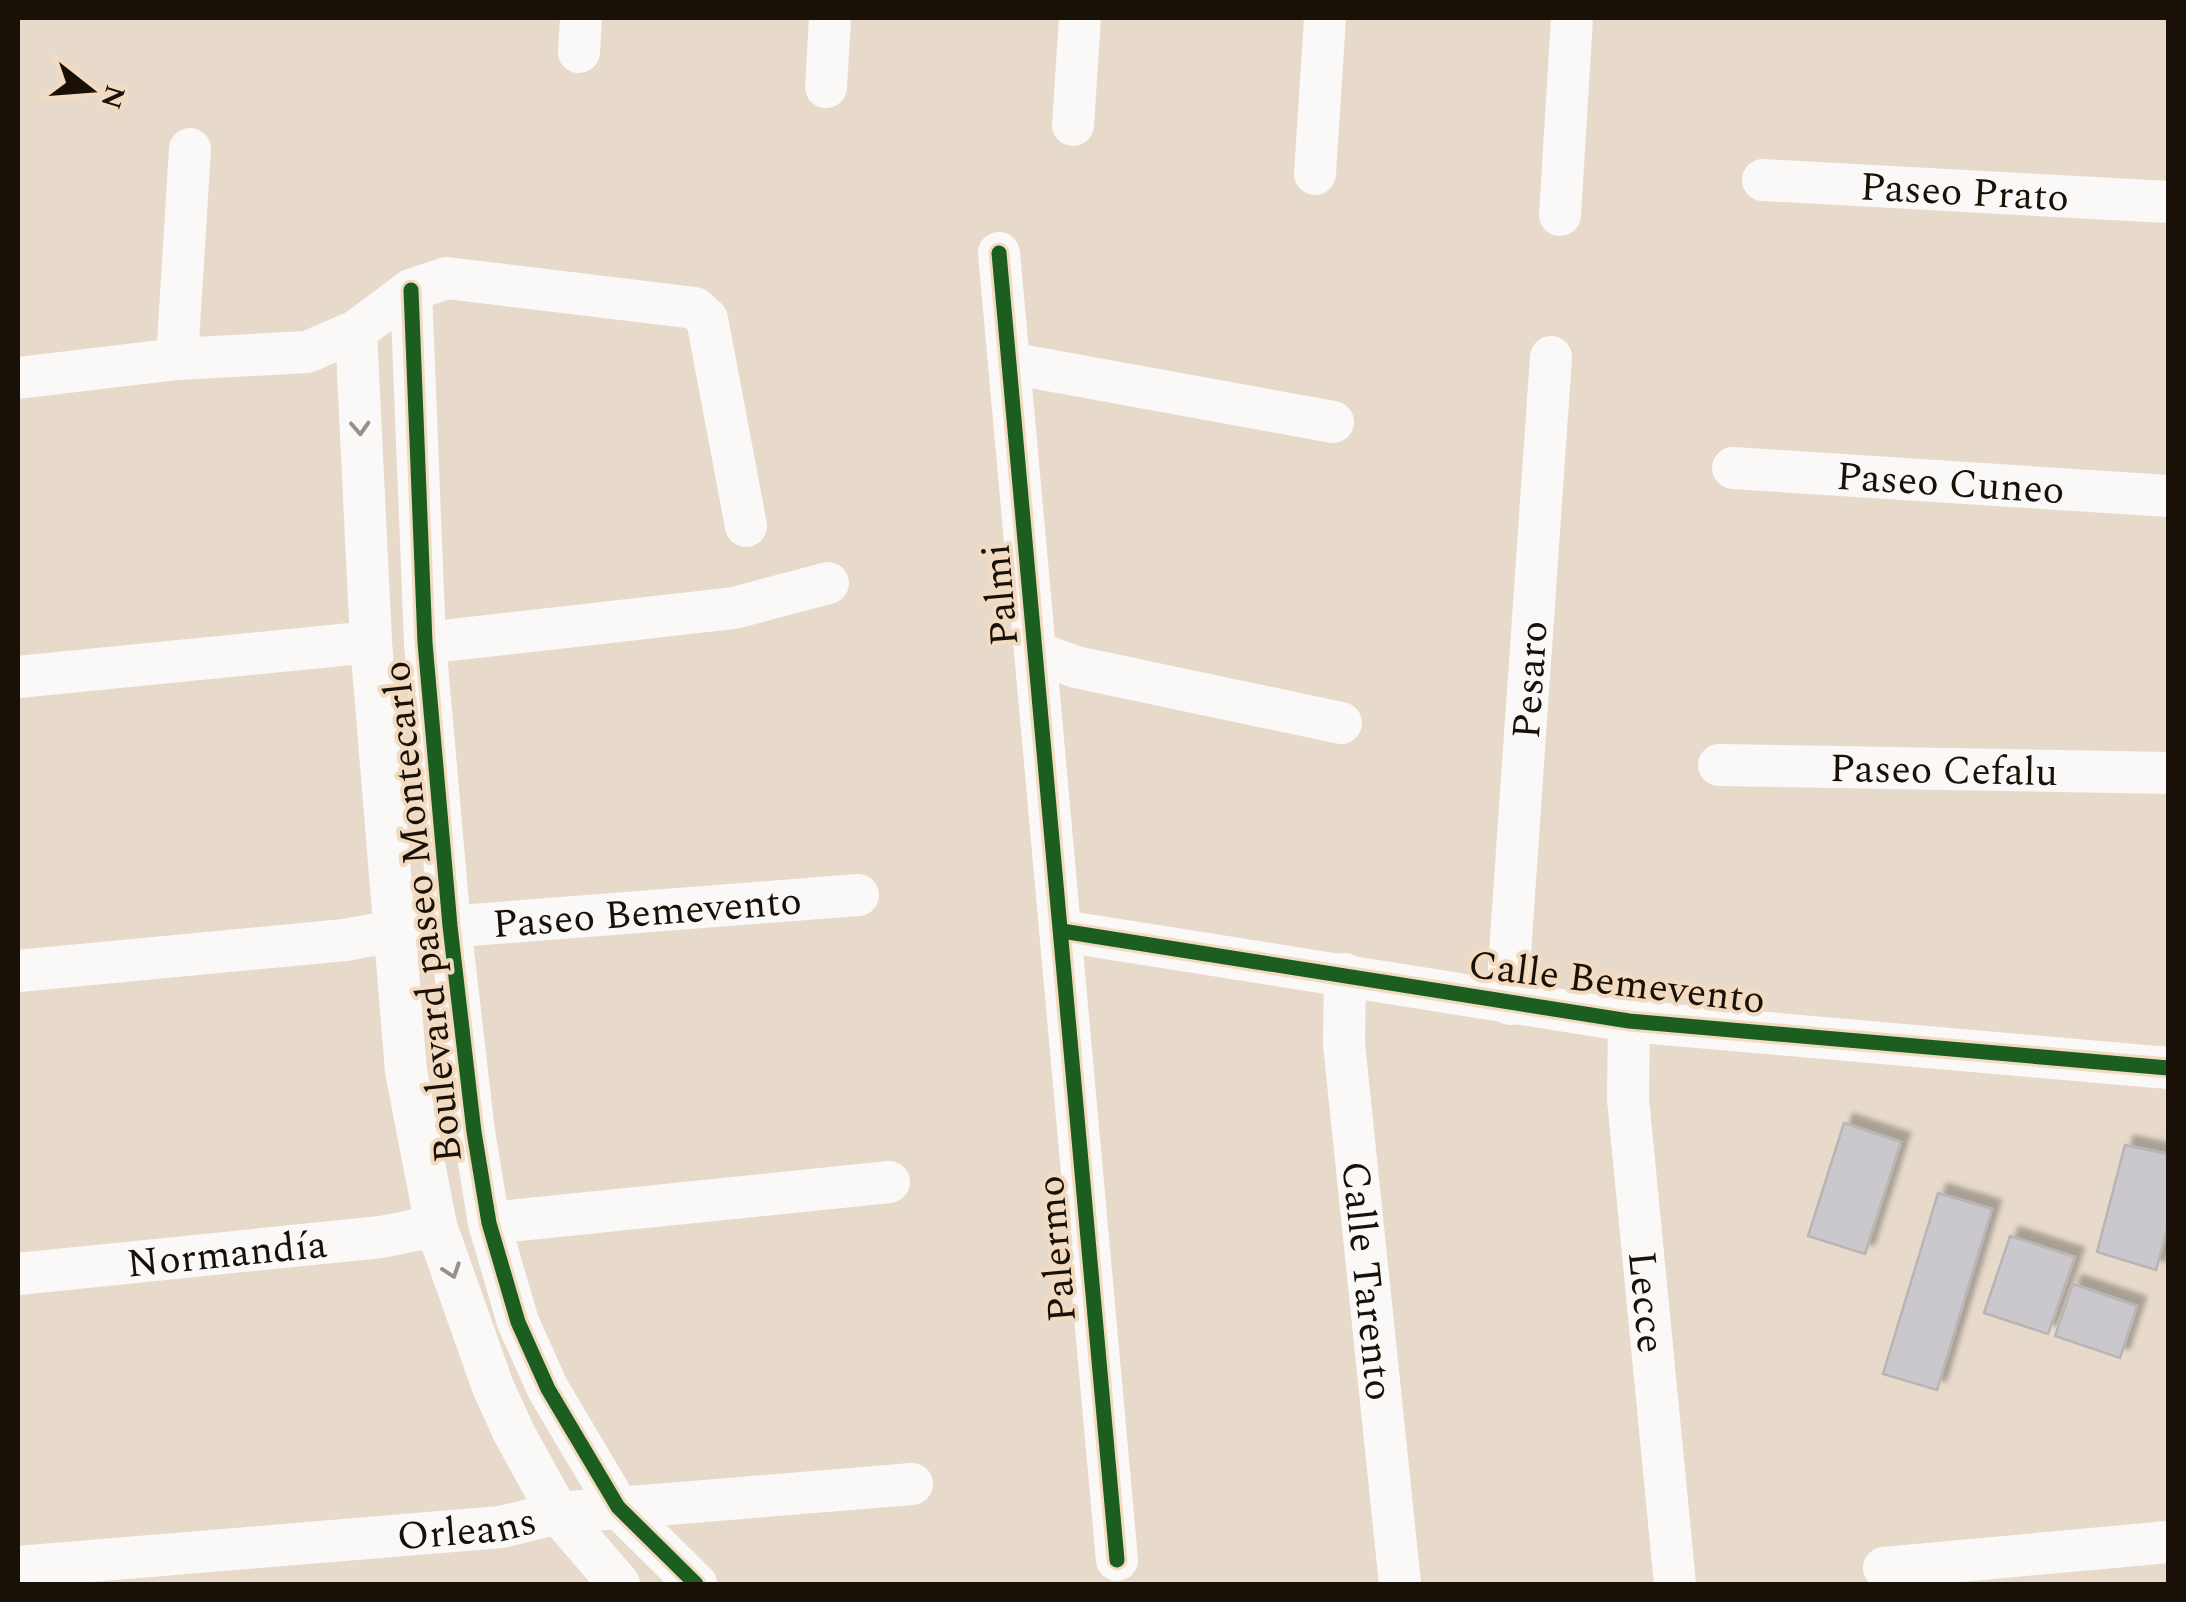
<svg xmlns="http://www.w3.org/2000/svg" width="2186" height="1602" viewBox="0 0 2186 1602" font-family="Spectral,serif">
<style>
.building{fill:#cac8cd;stroke:#b9b5b4;stroke-width:2.5;filter:url(#shadow)}
.lines{fill:none;stroke-linecap:round;stroke-linejoin:round}
.street{stroke:#fbf9f7;stroke-width:42}
.cycleway-casing{stroke:#f2dbc0;stroke-width:21}
.cycleway{stroke:#1b5e20;stroke-width:15}
.oneway{stroke:#95918b}
.labels{text-anchor:middle;stroke-width:8;stroke-linejoin:round;paint-order:stroke}
.street-label{font-size:40px;fill:#191108;stroke:#f2dbc0}
</style>
<defs>
<filter id="shadow"><feDropShadow dx="9" dy="-9" stdDeviation="2.5" flood-color="#0004"/></filter>
</defs>
<rect width="100%" height="100%" fill="#e7dacb"/>
<path class="building" d="M1844,1123L1901,1142L1865,1254L1808,1236Z
M2125,1145L2168,1154V1226L2156,1270L2097,1252Z
M1938,1193L1992,1209L1937,1390L1883,1374Z
M2010,1236L2075,1257L2048,1334L1984,1313Z
M2073,1284L2137,1306L2120,1358L2055,1336Z"/>
<g class="lines">
<g class="street">
<path d="M579,52L581,18"/>
<path d="M826,87L830,18"/>
<path d="M1073,125L1080,18"/>
<path d="M1315,174L1325,18"/>
<path id="s1" d="M1763,180L2168,202"/>
<path d="M1560,215L1572,18"/>
<path d="M999,253L1117,1560"/>
<path d="M411,290L425,643L450,926L474,1132L489,1223L518,1322L548,1389L618,1507L696,1584"/>
<path d="M356,331L371,642L406,1071L436,1226L493,1387L514,1433L558,1513L619,1584"/>
<path d="M177,359L190,149"/>
<path d="M1009,363L1333,422"/>
<path d="M18,378L177,359L307,352L356,331L411,290L447,278L695,308L707,319L746,526"/>
<path id="s2" d="M1733,468L2168,496"/>
<path d="M425,643L734,608L828,583"/>
<path d="M1037,653L1076,667L1341,723"/>
<path d="M18,677L371,642"/>
<path id="s3" d="M1719,765L2168,773"/>
<path d="M1062,931L1629,1021L2168,1068"/>
<path id="s4" d="M18,971L345,940L394,931L858,895"/>
<path id="s5" d="M1345,974L1344,1044L1400,1584"/>
<path id="s6" d="M1510,1004L1509,967L1551,357"/>
<path id="s7" d="M1629,1021L1628,1099L1675,1584"/>
<path d="M489,1223L889,1182"/>
<path id="s8" d="M18,1274L381,1237L436,1226"/>
<path id="s9" d="M18,1567L501,1527L558,1513L912,1484"/>
<path d="M1884,1568L2168,1542"/>
</g>
<defs>
<path id="cycleway" d="M999,253L1117,1560
M411,290L425,643L450,926L474,1132L489,1223L518,1322L548,1389L618,1507L696,1584
M1062,931L1629,1021L2168,1068"/>
</defs>
<use href="#cycleway" class="cycleway-casing"/>
<use href="#cycleway" class="cycleway"/>
</g>
<defs><path id="oneway-chevron" d="M-2-3.5L2.5 0L-2 3.5" fill="none" stroke-width="1.6" stroke-linecap="round" stroke-linejoin="round" transform="scale(2.5)"/></defs>
<g class="oneway">
<use href="#oneway-chevron" transform="translate(360 428) rotate(87)"/>
<use href="#oneway-chevron" transform="translate(452 1271) rotate(71)"/>
</g>
<g class="labels">
<g class="street-label">
<text dy="14" stroke="none"><textPath href="#s1" startOffset="202">Paseo Prato</textPath></text>
<text dy="14" stroke="none"><textPath href="#s2" startOffset="218">Paseo Cuneo</textPath></text>
<text transform="translate(999 595) rotate(-95)" y="14">Palmi</text>
<text dy="14" stroke="none"><textPath href="#s6" startOffset="325">Pesaro</textPath></text>
<text dy="14" stroke="none"><textPath href="#s3" startOffset="225">Paseo Cefalu</textPath></text>
<text transform="translate(421 912) rotate(-96)" y="14">Boulevard paseo Montecarlo</text>
<text dy="14" stroke="none"><textPath href="#s4" startOffset="632">Paseo Bemevento</textPath></text>
<text transform="translate(1617 981) rotate(7)" y="14">Calle Bemevento</text>
<text transform="translate(1055 1249) rotate(-95)" y="14">Palermo</text>
<text dy="14" stroke="none"><textPath href="#s8" startOffset="210">Normandía</textPath></text>
<text dy="14" stroke="none"><textPath href="#s5" startOffset="308">Calle Tarento</textPath></text>
<text dy="14" stroke="none"><textPath href="#s7" startOffset="282">Lecce</textPath></text>
<text dy="14" stroke="none"><textPath href="#s9" startOffset="450">Orleans</textPath></text>
</g>
</g>
<rect width="2186" height="1602" fill="none" stroke="#191108" stroke-width="40"/>
<g transform="translate(90 90) rotate(107)" stroke="#f2dbc0" stroke-width="8" paint-order="stroke">
<path d="M0-8L18 38L0 25L-18 38Z" fill="#191108"/>
<text y="-15" font-size="28" font-weight="bold" text-anchor="middle" fill="#191108">N</text>
</g>
</svg>
